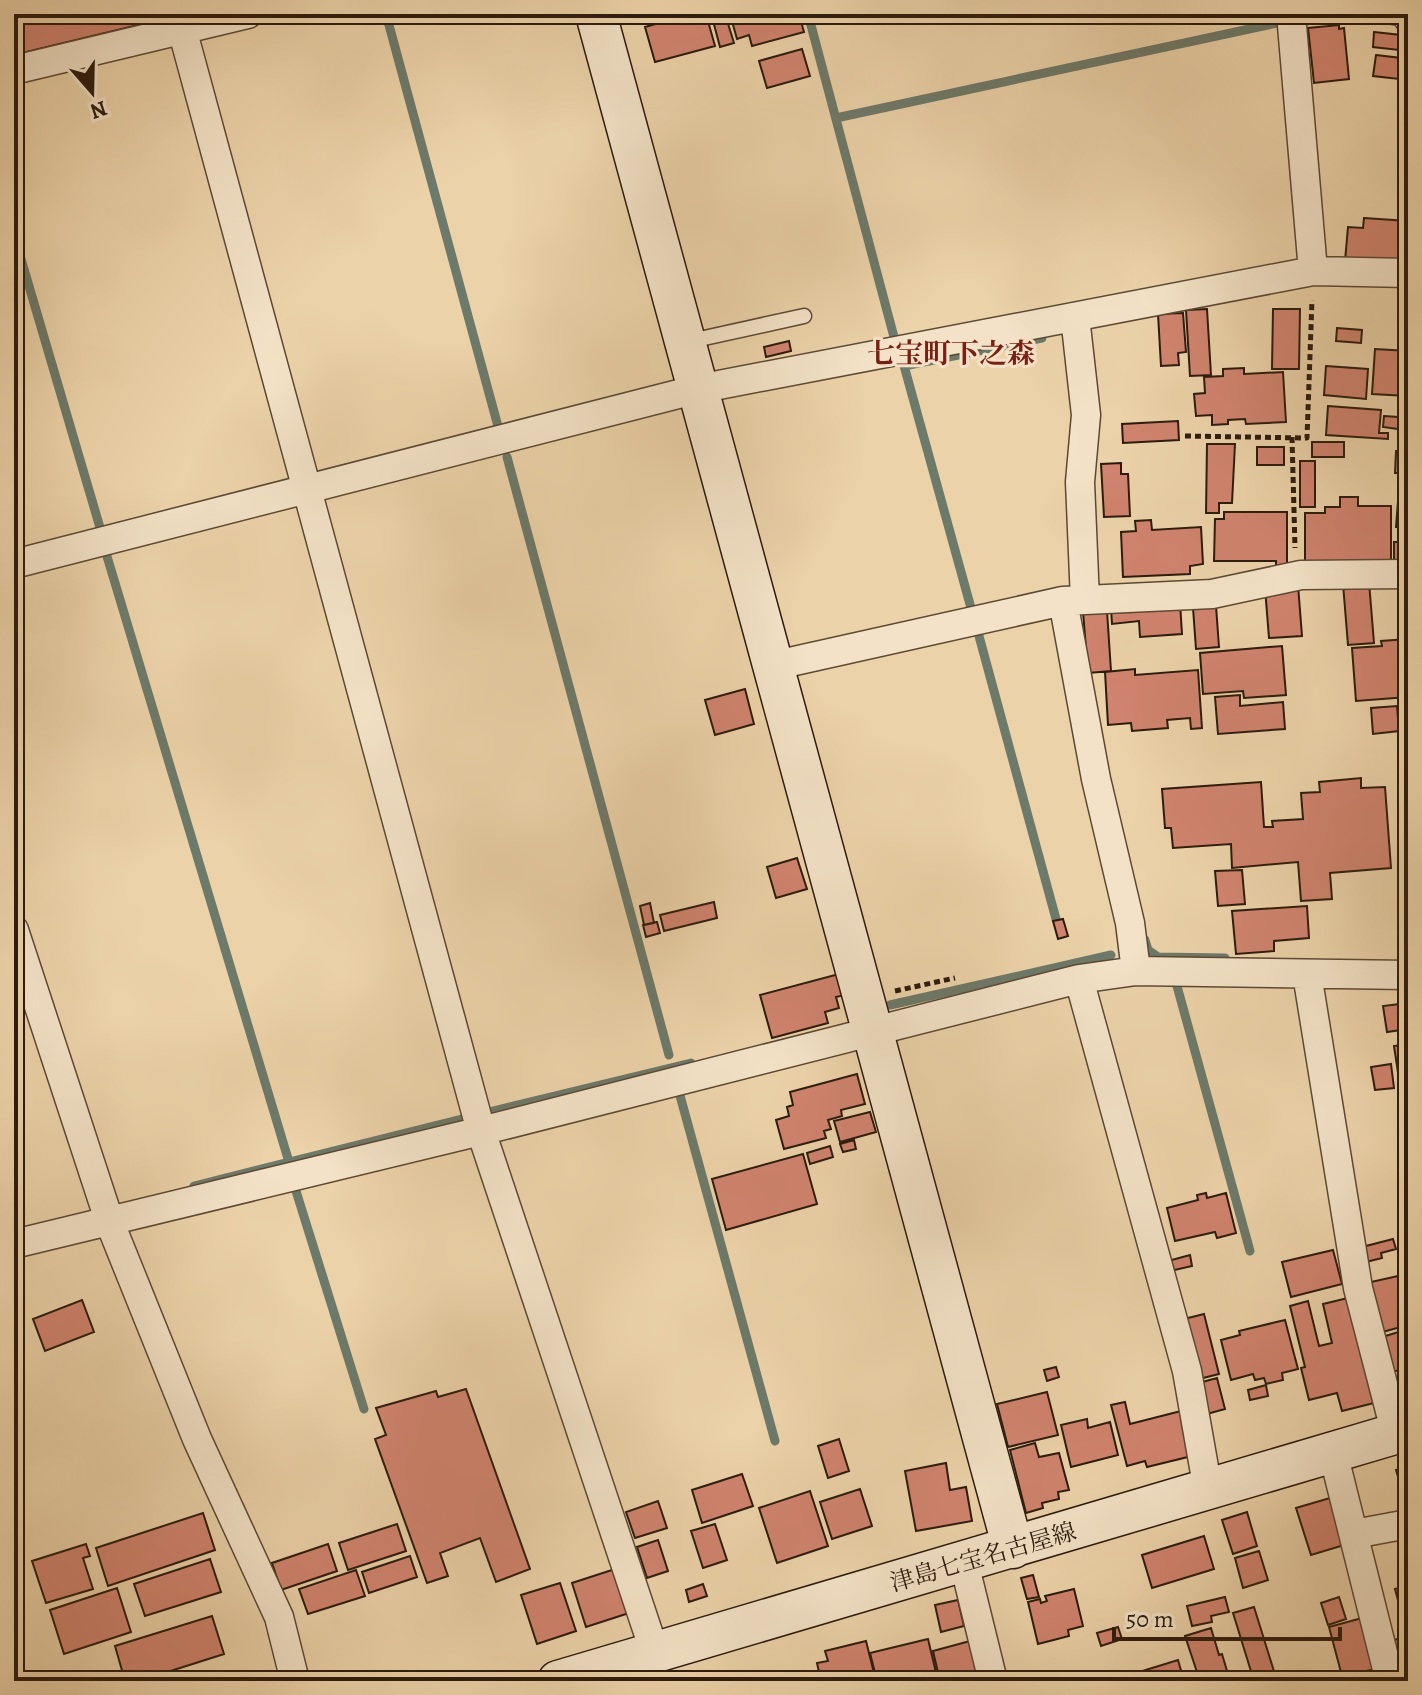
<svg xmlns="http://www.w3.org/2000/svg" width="1422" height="1695" viewBox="0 0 1422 1695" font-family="Alegreya,'Noto Serif JP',serif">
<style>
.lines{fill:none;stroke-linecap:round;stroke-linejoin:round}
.stream{stroke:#6d7969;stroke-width:9}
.building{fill:#d0836e;stroke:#2c1b0d;stroke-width:2}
.lane-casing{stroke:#5c4934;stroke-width:17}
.street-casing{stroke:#5c4934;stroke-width:31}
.secondary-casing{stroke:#2c1b0d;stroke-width:43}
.path{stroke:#2c1b0d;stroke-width:5;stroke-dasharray:6 4;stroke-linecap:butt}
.lane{stroke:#f3e2c7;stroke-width:14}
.street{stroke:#f3e2c7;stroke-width:28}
.secondary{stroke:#f3e2c7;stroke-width:40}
.labels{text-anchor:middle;stroke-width:6;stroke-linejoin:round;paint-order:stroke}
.street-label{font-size:24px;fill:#2c1b0d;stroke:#f3e2c7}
.quarter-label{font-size:28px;font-weight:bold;fill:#7a1f14;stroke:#f3e2c7}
</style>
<rect width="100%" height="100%" fill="#ecd2a9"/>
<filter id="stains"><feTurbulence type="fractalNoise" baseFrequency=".0025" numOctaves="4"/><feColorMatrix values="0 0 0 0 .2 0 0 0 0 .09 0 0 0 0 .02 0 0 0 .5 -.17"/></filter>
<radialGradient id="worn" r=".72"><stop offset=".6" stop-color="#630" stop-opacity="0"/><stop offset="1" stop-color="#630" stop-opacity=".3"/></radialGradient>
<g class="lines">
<path class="stream" d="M386,14L499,430
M808,14L894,337
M836,118L1277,23
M14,235L101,531
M903,362L971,608
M904,366L1042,338
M507,457L669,1055
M106,553L289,1162
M976,625L1056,919
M1145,940L1148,950L1158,957L1225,958
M1177,986L1250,1251
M890,1005L1111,955
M679,1092L775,1441
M485,1113L691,1063
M194,1186L466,1118
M296,1191L364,1409"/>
</g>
<path class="building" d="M14,14H161L163,19L14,55Z
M691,14H706L715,46L655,62L645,27Z
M725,14L734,43L720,47L712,17Z
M730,14H799L804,32L752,46L749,35L737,39Z
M1339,25V29L1344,28L1349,79L1314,83L1308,28Z
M1374,32L1401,35L1399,50L1373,47Z
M802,49L810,76L767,88L759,61Z
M1376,55L1401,58L1399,79L1373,76Z
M1364,218L1408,221V267L1345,261L1348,227L1363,228Z
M1207,309L1211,375L1190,376L1186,310Z
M1273,309H1300L1299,369H1272Z
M1183,313L1186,352L1178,353L1179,365L1161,366L1158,314Z
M1337,328L1362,330L1361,343L1336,341Z
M789,341L791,351L766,357L764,347Z
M1375,349L1408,351L1407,396L1372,394Z
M1326,366L1368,369L1366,399L1324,395Z
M1244,368V374L1283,372L1286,422L1246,424L1245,419L1228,420V424L1212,425V415L1196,416L1194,394L1205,393L1204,377L1223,376V369Z
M1328,406L1381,410L1379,433H1388V439L1326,435Z
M1384,416L1398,417V429L1383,427Z
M1178,421L1179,440L1123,443L1122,424Z
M1312,442H1344V457H1312Z
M1207,444H1235L1232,503H1219V513H1206Z
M1257,447H1284V465H1257Z
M1396,451L1406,452L1405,473H1395Z
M1300,461H1315V507H1300Z
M1121,463V474H1128L1130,516L1104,517L1101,464Z
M1407,468L1408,527H1396L1400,475H1407Z
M1340,497H1358V506H1391V566L1305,567V513H1325V507H1340Z
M1224,512H1287V569H1276V561H1214L1215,519H1224Z
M1151,520L1152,530L1201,527L1203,564L1190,566V574L1123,577L1121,532L1136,531L1135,521Z
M1394,542H1408V565H1394Z
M1369,582L1374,643L1348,645L1343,584Z
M1298,585L1302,636L1269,638L1265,588Z
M1180,603L1182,634L1140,637L1139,621L1112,624L1111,609Z
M1216,606L1219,647L1196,649L1193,608Z
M1107,611L1111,671L1088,673L1083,612Z
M1408,639V697L1356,701L1352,648L1382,646L1381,641Z
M1282,646L1286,695L1244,698L1243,691L1203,694L1200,653Z
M1135,669V675L1198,670L1202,728L1191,729L1190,718L1167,720L1168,728L1132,731L1131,723L1108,725L1105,672Z
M745,689L754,724L715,735L705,700Z
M1240,695V706L1283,702L1285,729L1218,734L1215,697Z
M1397,706L1399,731L1373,734L1371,708Z
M1361,778V788L1385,787L1391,868L1330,873L1332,899L1301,901L1298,862L1232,868L1231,844L1173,848L1171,828H1165L1162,789L1261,782L1264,827H1273L1272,821L1303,819L1301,793L1320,792L1319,782Z
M797,858L807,889L776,898L767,867Z
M1242,870L1245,904L1218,906L1215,871Z
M714,902L717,918L664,931L660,915Z
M650,903L654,923L644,925L640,906Z
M1307,906L1309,938L1274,941V951L1236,954L1232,911Z
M1063,919L1068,936L1058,939L1053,921Z
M657,922L660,933L646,937L643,925Z
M839,974L845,995L836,997L839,1008L825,1012L828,1023L772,1038L760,995Z
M1408,1003V1029L1387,1032L1383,1006Z
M1408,1044V1085L1400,1086L1394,1046Z
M1391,1064L1394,1088L1375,1090L1371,1067Z
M857,1074L865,1104L841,1110L842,1116L828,1120L831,1129L824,1131L826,1138L784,1149L776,1120L789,1116L787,1107L793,1105L790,1092Z
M870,1112L876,1132L840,1142L834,1121Z
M854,1140L856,1149L843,1152L840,1144Z
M830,1146L833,1157L810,1164L807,1153Z
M803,1154L817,1204L726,1230L712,1179Z
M1206,1193L1207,1198L1226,1193L1236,1233L1217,1238L1215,1232L1175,1241L1167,1208L1198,1200L1197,1195Z
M1393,1239L1396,1249L1381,1253L1382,1258L1366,1262L1362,1247Z
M1333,1250L1342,1284L1291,1297L1282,1262Z
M1190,1255L1192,1266L1170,1271L1168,1261Z
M1406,1269H1408V1325L1379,1333L1371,1282L1407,1274Z
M1348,1298L1378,1402L1342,1411L1337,1393L1309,1400L1301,1368L1305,1367L1290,1306L1308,1301L1319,1346L1332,1343L1323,1304Z
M82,1300L94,1332L45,1351L33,1319Z
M1204,1314L1219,1374L1195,1380L1184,1319Z
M1285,1320L1298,1369L1282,1373L1283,1380L1266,1384L1264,1378L1255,1380L1253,1374L1231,1380L1221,1340L1240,1335L1239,1331Z
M1408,1329V1367L1390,1373L1379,1338Z
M1056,1367L1059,1377L1047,1381L1044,1370Z
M1217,1378L1225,1409L1203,1415L1195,1384Z
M1266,1385L1268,1396L1250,1400L1248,1390Z
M466,1389L530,1569L496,1582L480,1538L440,1553L448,1576L427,1583L375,1439L386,1435L376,1408L436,1391L438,1397Z
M1047,1392L1058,1435L1008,1447L997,1404Z
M1125,1402L1130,1424L1181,1411L1192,1456L1147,1467L1145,1461L1127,1466L1111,1405Z
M1087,1419L1088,1428L1110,1422L1118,1455L1071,1467L1061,1425Z
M839,1439L849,1471L828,1478L818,1446Z
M1035,1443L1039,1457L1059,1453L1069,1490L1058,1492L1059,1499L1042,1503L1043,1508L1026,1513L1010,1450Z
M946,1463L950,1490L966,1487L972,1521L916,1531L905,1471Z
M1408,1467V1511L1396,1470Z
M742,1474L753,1506L702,1523L692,1490Z
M860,1489L872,1526L832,1539L820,1502Z
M810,1491L828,1546L777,1563L759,1508Z
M1330,1498L1344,1545L1311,1555L1296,1508Z
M658,1501L667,1528L635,1538L626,1512Z
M1247,1512L1257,1546L1233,1554L1222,1520Z
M203,1513L215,1550L108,1586L96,1548Z
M397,1524L406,1551L348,1570L339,1543Z
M715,1524L727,1560L703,1568L691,1531Z
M1204,1536L1214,1569L1152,1588L1142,1555Z
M658,1540L668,1571L647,1578L637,1547Z
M86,1544L90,1556L83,1558L93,1589L46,1603L32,1561Z
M328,1544L337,1571L281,1590L272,1563Z
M1259,1551L1268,1580L1243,1588L1235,1558Z
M410,1556L417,1577L369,1593L362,1572Z
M210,1559L221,1592L145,1616L134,1584Z
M615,1569L629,1613L586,1627L572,1583Z
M356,1570L365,1596L308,1614L299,1589Z
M1033,1575L1039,1597L1027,1599L1021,1578Z
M560,1583L576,1631L537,1644L521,1595Z
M703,1584L707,1596L689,1602L686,1590Z
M1408,1586V1618L1403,1619L1395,1589Z
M117,1588L131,1632L64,1654L50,1610Z
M1074,1589L1083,1626L1068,1630L1069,1636L1038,1644L1028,1602L1040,1599L1041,1603L1047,1601L1045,1596Z
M1225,1597L1229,1612L1211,1616L1212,1622L1192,1626L1187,1606Z
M1339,1597L1346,1619L1328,1625L1321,1603Z
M958,1600L964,1626L941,1632L935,1605Z
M1254,1607L1277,1681H1254L1233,1613Z
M212,1616L224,1654L139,1681H125L115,1646Z
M1362,1618L1376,1669L1342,1676L1329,1627Z
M1408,1624V1653L1397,1654L1394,1640L1408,1636L1405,1625Z
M1118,1627L1122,1639L1101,1646L1097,1633Z
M1211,1628L1219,1655L1222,1654L1230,1681H1194L1191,1674L1197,1672L1185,1636Z
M928,1639L938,1681H877L870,1653Z
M866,1641L876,1681H821L817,1663L828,1661L825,1651Z
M970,1641L980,1681H940L933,1651Z
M1178,1660L1184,1681H1124L1123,1677Z
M1376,1671L1378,1681H1344V1680Z"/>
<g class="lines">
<defs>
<path id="lane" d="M1375,14L1400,18L1408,31
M686,342L804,316"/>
<path id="street" d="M178,14L481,1131L655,1653
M1291,14L1313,271
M14,70L248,14
M14,564L698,389L1313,271L1408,273
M1085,600L1212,594L1301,575L1408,574
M1063,601L1096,779L1130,923L1136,971
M772,666L1063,601L1085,600L1080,482L1086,415L1075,317
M14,930L110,1223L197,1439L279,1617L295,1681
M1307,974L1358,1288L1396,1434
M1079,979L1187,1371L1208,1490
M14,1244L481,1131L1079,979L1136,971L1408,975
M1333,1453L1390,1681
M1354,1534L1408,1524
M964,1563L993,1681"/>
<path id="secondary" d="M596,14L1013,1548
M558,1681L1408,1430"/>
</defs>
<use href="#lane" class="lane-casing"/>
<use href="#street" class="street-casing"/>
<use href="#secondary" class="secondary-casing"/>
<path class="path" d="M1185,436L1307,438L1312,300
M1292,437L1295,548
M895,991L955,978"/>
<use href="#lane" class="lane"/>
<use href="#street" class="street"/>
<use href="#secondary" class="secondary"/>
</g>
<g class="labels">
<g class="street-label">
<text transform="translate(983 1557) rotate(-16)" y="8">津島七宝名古屋線</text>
</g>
<g class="quarter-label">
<text x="951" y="363">七宝町下之森</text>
</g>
</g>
<rect width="1422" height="1695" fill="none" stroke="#ecd2a9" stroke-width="48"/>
<rect x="16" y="16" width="1390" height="1663" fill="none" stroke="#2c1b0d" stroke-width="4"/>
<rect x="24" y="24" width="1374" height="1647" fill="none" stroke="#2c1b0d" stroke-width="2"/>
<g transform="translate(92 92) rotate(160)" stroke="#f3e2c7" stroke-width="6" paint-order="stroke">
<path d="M0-6L14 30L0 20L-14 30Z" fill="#2c1b0d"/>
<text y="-12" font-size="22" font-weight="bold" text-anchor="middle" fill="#2c1b0d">N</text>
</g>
<path d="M1114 1627v12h226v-12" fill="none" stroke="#2c1b0d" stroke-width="4"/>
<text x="1126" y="1627" font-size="24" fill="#2c1b0d" stroke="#f3e2c7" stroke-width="6" paint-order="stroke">50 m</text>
<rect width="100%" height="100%" filter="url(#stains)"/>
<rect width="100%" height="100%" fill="url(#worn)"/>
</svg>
